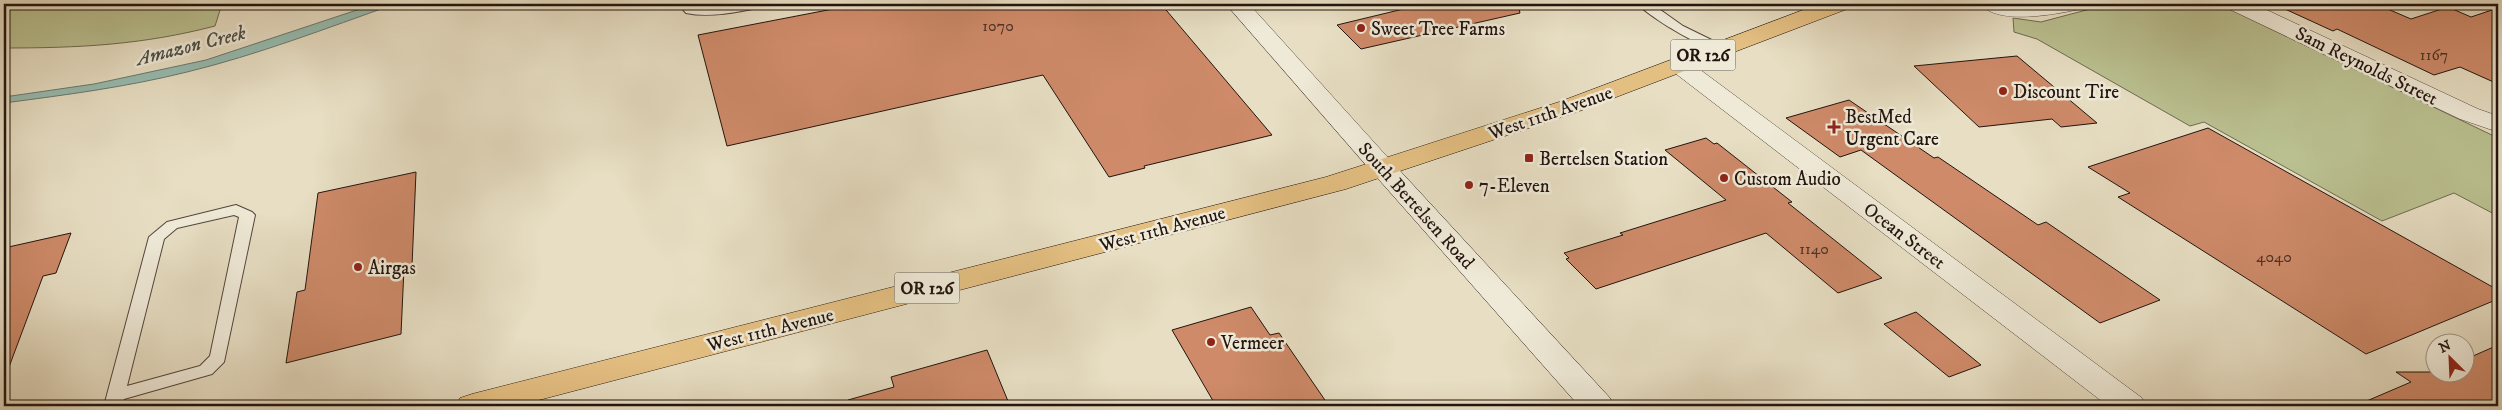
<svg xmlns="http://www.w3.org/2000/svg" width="2502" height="410" viewBox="0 0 2502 410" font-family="'IM FELL DW Pica',serif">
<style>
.green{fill:#bac090;stroke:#6e6a50}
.water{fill:#97bcb0;stroke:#687970}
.building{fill:#ce8a69;stroke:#22140f}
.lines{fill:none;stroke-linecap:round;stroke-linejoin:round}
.service-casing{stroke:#53463c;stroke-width:2}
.minor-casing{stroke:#53463c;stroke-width:1}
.tertiary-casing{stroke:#53463c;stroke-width:1}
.secondary-casing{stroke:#22140f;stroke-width:1}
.primary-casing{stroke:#22140f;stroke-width:1}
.service{fill:#efead8;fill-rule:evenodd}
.minor{fill:#efead8;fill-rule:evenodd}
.tertiary{fill:#efead8;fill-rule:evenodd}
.secondary{fill:#efead8;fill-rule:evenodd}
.primary{fill:#e4bf82;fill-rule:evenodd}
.poi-dot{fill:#8f2418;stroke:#efead8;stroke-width:2}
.labels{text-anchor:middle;stroke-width:5;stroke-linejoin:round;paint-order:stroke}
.number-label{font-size:16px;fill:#4d3226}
.shield{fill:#efead8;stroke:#60544b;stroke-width:1}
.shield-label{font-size:18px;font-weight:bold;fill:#22140f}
.poi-label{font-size:19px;fill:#22140f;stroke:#efead8;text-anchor:start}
.street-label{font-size:19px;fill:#22140f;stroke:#efead8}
.water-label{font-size:20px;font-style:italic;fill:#4b4f47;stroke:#efead8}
</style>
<rect width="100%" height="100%" fill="#e7dec3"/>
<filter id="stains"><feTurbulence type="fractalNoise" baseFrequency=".004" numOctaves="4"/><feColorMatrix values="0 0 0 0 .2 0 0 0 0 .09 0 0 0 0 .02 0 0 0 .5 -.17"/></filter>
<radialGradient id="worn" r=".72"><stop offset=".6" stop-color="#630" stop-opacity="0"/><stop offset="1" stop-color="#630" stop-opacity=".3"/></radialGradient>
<path class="green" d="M4,4H222L215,26C142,45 79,48 4,48Z
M2109,4H2219L2498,138V216L2454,193L2382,221L2204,122L2190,126L2037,39L2014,32L2013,18L2041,22Z"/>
<path class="water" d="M375,4H395C327,28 257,55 187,72C127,87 65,95 4,103V97L94,84L206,60Z"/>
<path class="building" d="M859,4H1161L1272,135L1144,166L1145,168L1109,177L1043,75L727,146L698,35Z
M1424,4H1518L1520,13L1361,49L1337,25Z
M2274,4H2330L2338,7L2348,4H2376L2411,19L2448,7L2471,17L2498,8V84L2460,67L2434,75L2337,29L2333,31Z
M2017,56L2097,123L2061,127L2052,119L1979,127L1914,66Z
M1849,100L1934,158L1938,157L2038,225L2046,222L2160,300L2100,323L1861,150L1840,157L1786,118Z
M2208,128L2498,290V299L2366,354L2118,197L2130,193L2088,167Z
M1706,138L1714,144L1717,143L1792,202L1788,203L1882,278L1838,293L1766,233L1596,289L1566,259L1569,258L1564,253L1623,235L1620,233L1726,200L1665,150Z
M416,172L412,266L404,268L401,334L286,363L297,292L305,290L318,193Z
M71,233L56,273L43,276L6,375H4V248Z
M1251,307L1270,335L1279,333L1329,406H1216L1172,330Z
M1916,312L1981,365L1949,377L1884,324Z
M2498,345V406H2355L2411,382L2396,372H2464V360Z
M987,350L1010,406H849L848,400L894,387L891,377Z"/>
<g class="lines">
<defs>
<path id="service" d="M678,4H691L699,7L764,4L762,7C739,12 709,18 686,13Z
M1638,4H1652L1683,26L1728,48L1727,51C1711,55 1649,17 1638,4Z
M236,205L252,212L255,215L224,362L212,374L124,399L122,406H104L149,237L167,222ZM234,215L239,217L210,356L200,366L127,386L164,239L177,228Z"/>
<path id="minor" d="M1981,4H2083L2080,9C2058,14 1996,26 1981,4Z
M2226,4H2254L2478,109L2498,116V132L2460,119L2229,9Z
M1679,58L1687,60L2142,398L2146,406H2108L1671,70L1667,65L1671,60Z"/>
<path id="tertiary" d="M1226,4H1249L1391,161L1395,167L1391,173L1382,175L1373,173Z"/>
<path id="secondary" d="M1382,159L1391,161L1610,398L1614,406H1579L1373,173L1369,167L1373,161Z"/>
<path id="primary" d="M1819,4H1850L1847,9L1577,112L1346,189L516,406H456L460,398L472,394L1326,177L1559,102Z"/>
</defs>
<use href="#service" class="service-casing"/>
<use href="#minor" class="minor-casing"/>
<use href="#tertiary" class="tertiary-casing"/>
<use href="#secondary" class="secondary-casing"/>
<use href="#primary" class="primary-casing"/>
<use href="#service" class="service"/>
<use href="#minor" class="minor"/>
<use href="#tertiary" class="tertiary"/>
<use href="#secondary" class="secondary"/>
<use href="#primary" class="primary"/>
</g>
<g class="poi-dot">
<circle cx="1361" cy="28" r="5"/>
<circle cx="2003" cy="91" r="5"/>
<path d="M1831.5 119.5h5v5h5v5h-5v5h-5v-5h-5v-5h5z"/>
<rect x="1524" y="153" width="10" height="10" rx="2.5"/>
<circle cx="1724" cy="178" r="5"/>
<circle cx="1469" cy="185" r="5"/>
<circle cx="358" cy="267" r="5"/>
<circle cx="1211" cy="342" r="5"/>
</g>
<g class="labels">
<g class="number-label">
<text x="998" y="31">1070</text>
<text x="2434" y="60">1167</text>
<text x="1814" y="254">1140</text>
<text x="2274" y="262">4040</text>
</g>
<g class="shield">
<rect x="1670.5" y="39.5" width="65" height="31" rx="4"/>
<rect x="894.5" y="272.5" width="65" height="31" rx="4"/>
</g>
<g class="shield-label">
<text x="1703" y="61">OR 126</text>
<text x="927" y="294">OR 126</text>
</g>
<g class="poi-label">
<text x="1371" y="35">Sweet Tree Farms</text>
<text x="2013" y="98">Discount Tire</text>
<text x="1845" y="123">BestMed<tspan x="1845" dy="22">Urgent Care</tspan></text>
<text x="1539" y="165">Bertelsen Station</text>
<text x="1734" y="185">Custom Audio</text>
<text x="1479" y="192">7-Eleven</text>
<text x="368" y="274">Airgas</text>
<text x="1221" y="349">Vermeer</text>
</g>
<g class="street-label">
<text transform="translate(2367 65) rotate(26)" y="7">Sam Reynolds Street</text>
<text transform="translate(1550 112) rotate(-19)" y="7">West 11th Avenue</text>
<text transform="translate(1417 205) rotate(48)" y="7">South Bertelsen Road</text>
<text transform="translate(1162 228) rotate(-15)" y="7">West 11th Avenue</text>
<text transform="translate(1905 235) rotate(37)" y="7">Ocean Street</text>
<text transform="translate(770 329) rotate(-14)" y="7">West 11th Avenue</text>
</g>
<g class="water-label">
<text transform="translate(191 45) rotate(-14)" y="7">Amazon Creek</text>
</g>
</g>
<rect width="2502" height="410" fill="none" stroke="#e7dec3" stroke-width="20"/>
<rect x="5" y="5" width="2492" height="400" fill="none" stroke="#22140f" stroke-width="2.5"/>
<rect x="10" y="10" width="2482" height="390" fill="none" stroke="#22140f"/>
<g transform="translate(2450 358) rotate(336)"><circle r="24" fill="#efead8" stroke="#9d9488"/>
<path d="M0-4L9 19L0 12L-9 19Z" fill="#8f2418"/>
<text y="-8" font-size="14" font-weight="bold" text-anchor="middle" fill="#22140f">N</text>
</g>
<rect width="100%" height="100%" filter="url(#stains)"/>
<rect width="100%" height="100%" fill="url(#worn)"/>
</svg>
